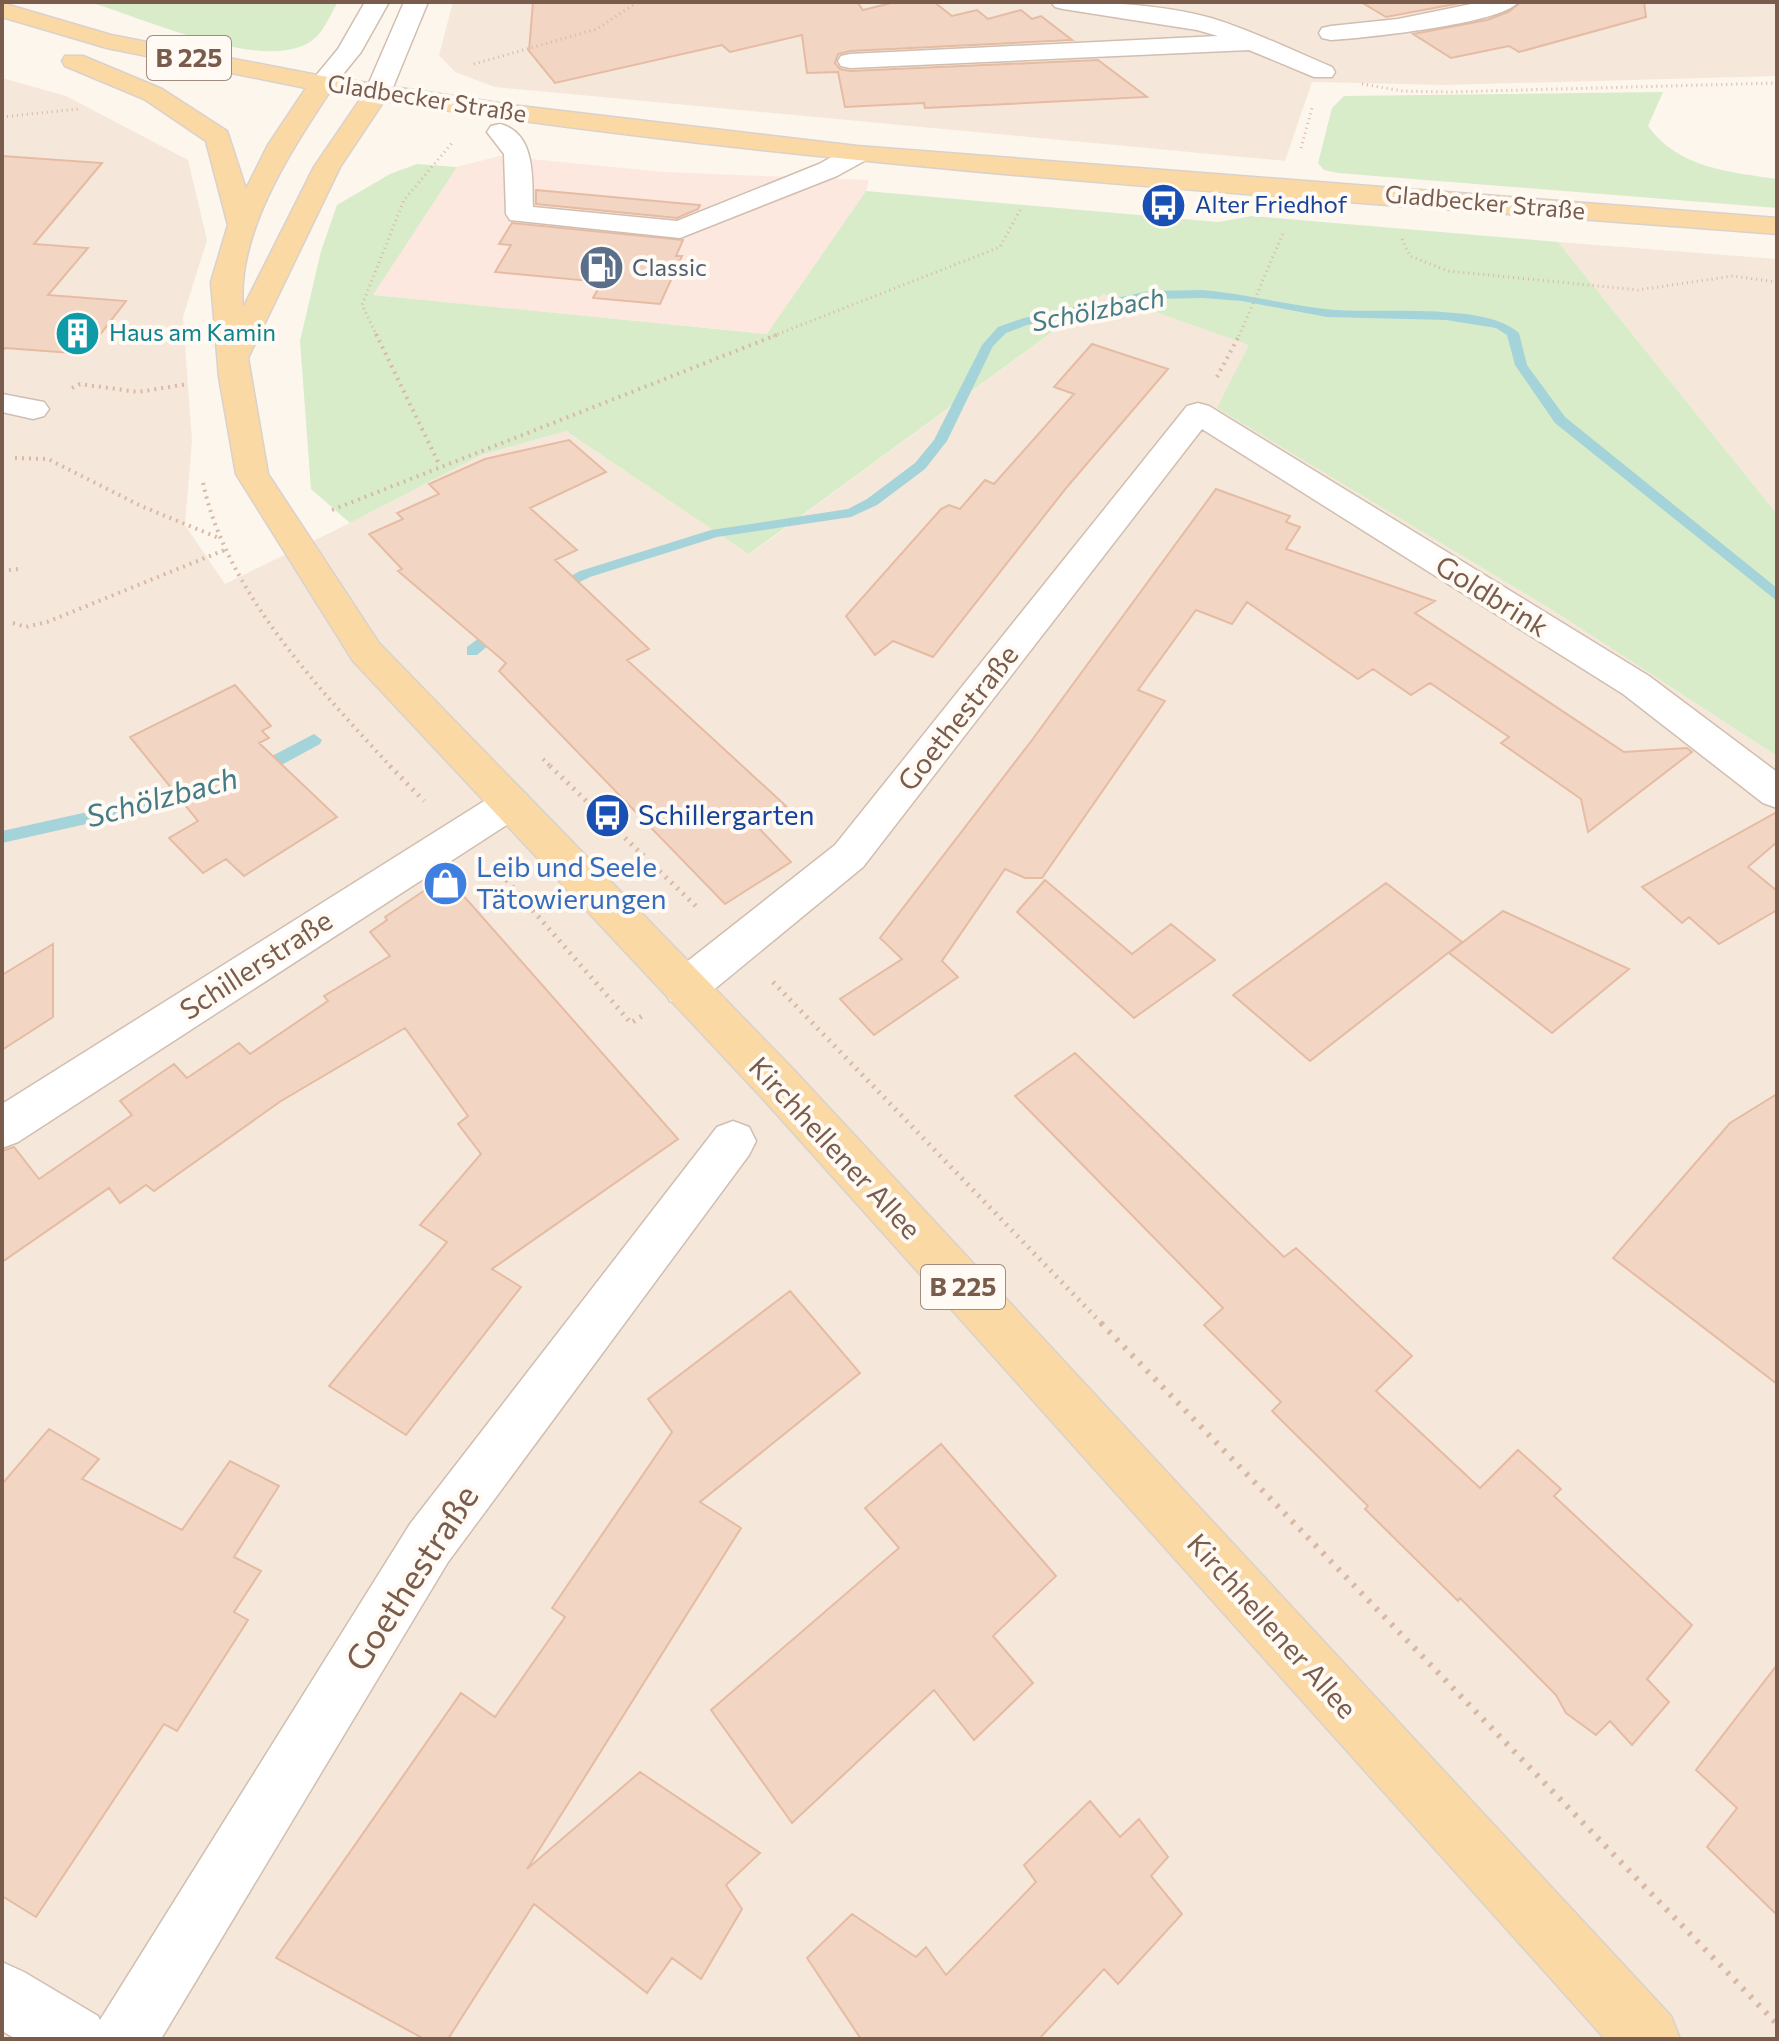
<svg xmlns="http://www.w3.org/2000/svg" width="1779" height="2041" viewBox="0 0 1779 2041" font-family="Commissioner,sans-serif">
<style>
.residential{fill:#f5e8da}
.commercial{fill:#fde8e0}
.green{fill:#d8ecc9}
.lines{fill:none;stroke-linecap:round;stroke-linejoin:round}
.stream{fill:#a5d3da;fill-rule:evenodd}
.building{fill:#f3d5c3;stroke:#e6bba3;stroke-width:2}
.minor-casing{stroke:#d1beb0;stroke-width:3}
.major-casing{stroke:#dad1cd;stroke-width:3}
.path-far3{stroke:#d9b8a5;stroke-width:3;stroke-dasharray:1 4;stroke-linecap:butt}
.path-far2{stroke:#d9b8a5;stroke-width:4;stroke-dasharray:2 5;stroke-linecap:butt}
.path-far1{stroke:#d9b8a5;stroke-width:5;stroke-dasharray:2 6;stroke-linecap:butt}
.path{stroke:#d9b8a5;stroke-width:6;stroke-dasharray:3 8;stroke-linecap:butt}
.minor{fill:#fff;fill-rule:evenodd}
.major{fill:#fbd9a5;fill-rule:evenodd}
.labels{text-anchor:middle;stroke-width:8;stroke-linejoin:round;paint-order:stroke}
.far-street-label{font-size:24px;fill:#7a5c4d;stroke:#fffaf3}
.far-transit-label{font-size:24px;fill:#164399;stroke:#fffaf3;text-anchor:start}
.far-service-label{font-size:24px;fill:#4e5e75;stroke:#fffaf3;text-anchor:start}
.far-culture-label{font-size:24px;fill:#0d838f;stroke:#fffaf3;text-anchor:start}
.shield{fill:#fffaf3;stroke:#a28b7f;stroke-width:2}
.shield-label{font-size:26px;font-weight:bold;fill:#7a5c4d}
.far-water-label{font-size:26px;font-style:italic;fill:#437c86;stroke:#fffaf3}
.street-label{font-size:28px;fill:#7a5c4d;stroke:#fffaf3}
.transit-label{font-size:28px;fill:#164399;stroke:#fffaf3;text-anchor:start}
.shop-label{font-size:28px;fill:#366cbe;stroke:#fffaf3;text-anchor:start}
.water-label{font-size:30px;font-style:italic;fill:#437c86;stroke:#fffaf3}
.near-street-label{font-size:34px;fill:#7a5c4d;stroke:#fffaf3}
</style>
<rect width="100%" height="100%" fill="#fdf6ec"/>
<path class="residential" d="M453,2H1777V76L1446,85L1312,82L1285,161L495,87L455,72L439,55Z
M2,78L66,96L188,160L207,240L183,317L192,441L185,525L225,584L350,523L481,455L566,431L750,554L1104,294L1250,345L1218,408L1557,613L1777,756V2039H2Z
M1558,242L1777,259V514Z"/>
<path class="commercial" d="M499,156L664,172L869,180L866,191L768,334L372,295L457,167Z"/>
<path class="green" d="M89,2H338C330,15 323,34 310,42C261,73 142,17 89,2Z
M1663,92L1648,126C1678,168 1729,172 1777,179V208L1338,173L1324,170L1318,163L1332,108L1344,96Z
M417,164L457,167L373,295L767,334L866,191L1218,222L1252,216L1558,242L1777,514V756L1557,613L1217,408L1249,345L1104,294L749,554L566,431L481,455L350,523L311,489L300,341L321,251L337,205L390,174Z"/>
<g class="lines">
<path class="stream" d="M1203,290C1245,294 1284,304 1325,309C1373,315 1484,301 1519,333L1527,365L1565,417L1777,588V601L1555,423L1515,365L1507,335L1496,328L1446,320L1327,317L1242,301L1203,298L1149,299L1027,325L1006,333L993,346L947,441L925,469L877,505L851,517L717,537L590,577L557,593H547L545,590L580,571L711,530L848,509L867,499L915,463L934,440L982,345L998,327L1024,318L1149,291Z
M499,623L506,628L504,632L477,655H467V647Z
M314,734L322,740L320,744L263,775H251L249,771L251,767Z
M200,787L208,793L206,797L2,843V831Z"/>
</g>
<path class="building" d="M533,2H857L863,10L895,2H934L952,16L977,10L988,19L1021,10L1032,19L1041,16L1072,40L850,51L838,54L835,63L840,69L850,71L1098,60L1147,97L925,108L924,103L845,107L838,72L807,73L802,35L730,52L722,45L555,83L529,51Z
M1361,2H1466L1386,17Z
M1521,2H1644L1646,17L1519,52L1509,46L1451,58L1413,34L1487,20L1508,12Z
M2,156L102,163L34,244L88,248L48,295L126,301L85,354L5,348L2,351Z
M536,190L700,205L698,209L677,218L536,204Z
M512,223L683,240L676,256H682L660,304L593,298L602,282L495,272L511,245L499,244Z
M1092,344L1168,369L1067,487L933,657L893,641L875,655L846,616L941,509L949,505L960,509L985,480L994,484L1074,394L1054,387Z
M569,440L606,472L530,508L577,550L555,560L649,649L627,660L786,806L756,825L791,862L725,904L499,671L506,663L398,571L402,569L369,534L403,519L397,513L439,494L429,484L485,459Z
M1216,489L1290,516L1286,522L1300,527L1286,549L1435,601L1415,613L1624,752L1687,748L1692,752L1588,832L1581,799L1501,743L1509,737L1430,683L1411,695L1373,669L1358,679L1247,602L1232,624L1196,610L1138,690L1165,701L1042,878H1025L1005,869L942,961L958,977L874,1035L840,999L902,959L880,938L1032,740Z
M235,685L271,726L262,731L269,738L259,743L337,817L244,876L226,859L203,873L169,838L198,821L130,737Z
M1777,812V842L1748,867L1777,891V910L1719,944L1689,917L1682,923L1642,887Z
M446,876L678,1139L492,1269L521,1287L406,1435L329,1386L447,1242L420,1225L481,1154L458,1124L468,1116L405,1028L281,1101L154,1191L146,1185L120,1203L109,1188L2,1262V1151L14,1147L39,1179L132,1115L120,1101L174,1064L187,1078L239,1043L250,1054L328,1001L324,996L390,956L370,932L387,920L385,917Z
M1045,880L1132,954L1171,924L1215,960L1134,1018L1017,912Z
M1386,883L1462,942L1310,1061L1233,995Z
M1503,911L1629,969L1552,1033L1449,953Z
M53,944V1017L2,1050V975Z
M1075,1053L1284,1257L1296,1248L1412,1356L1376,1391L1480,1488L1518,1450L1561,1489L1554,1496L1692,1625L1647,1679L1669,1702L1632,1745L1610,1721L1596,1735L1566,1713L1556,1695L1460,1598L1458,1601L1365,1509L1368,1506L1272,1411L1281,1402L1204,1325L1223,1308L1015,1096Z
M1777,1094V1384L1613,1258L1730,1123Z
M790,1291L860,1373L700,1502L741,1528L527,1869L640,1772L760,1853L726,1885L742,1909L701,1979L672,1958L647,1993L534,1904L448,2039H424L276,1958L461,1693L495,1717L565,1617L552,1608L672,1432L648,1399Z
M49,1429L99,1459L82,1479L182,1530L230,1461L279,1486L234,1557L261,1571L234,1612L248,1620L177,1731L164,1724L36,1917L2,1896V1484Z
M941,1444L1056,1576L993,1636L1033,1683L974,1740L934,1690L792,1823L711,1710L899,1548L865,1508Z
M1777,1665V1915L1707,1847L1737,1808L1696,1770Z
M1090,1801L1120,1837L1139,1819L1168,1857L1151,1876L1182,1914L1118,1984L1104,1969L1039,2039H861L807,1958L852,1914L916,1957L926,1947L946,1975L1036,1882L1024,1865Z"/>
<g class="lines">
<defs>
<path id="minor" d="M365,2H389L361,52L331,89H313L309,84L338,49Z
M404,2H428L391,92L387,97H369L365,92Z
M1051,2C1104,2 1160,4 1211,18C1253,31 1292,50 1332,67L1335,72L1332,77H1314L1249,50L850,68L841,66L838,61L841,56L850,54L1218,36L1197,30L1063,9L1055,7Z
M1481,2H1518C1502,24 1362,38 1331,40L1322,38L1319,33L1322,28L1331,26L1398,19Z
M500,124C536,133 532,178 533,207L677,221L819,164L848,148H866L870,154L866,160L837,176L680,238L510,220L506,214L504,154L487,132L491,126Z
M2,394L44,402L49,409L44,416L33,419L2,412Z
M1198,403L1209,406L1649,676L1777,772V808L1763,803L1623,694L1202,429L863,867L700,1001L685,1006L670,1001L663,988L670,975L835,845L1187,406Z
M511,788L525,793L531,803L525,813L18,1142L2,1148V1104L497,793Z
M733,1121L749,1127L756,1141L749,1155L448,1562L161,2039H16L2,2031V1962L24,1972L98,2016L100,2020L410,1524L717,1127Z"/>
<path id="major" d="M2,3L111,35L322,76L511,105L857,146L1777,218V234C1312,198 846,172 384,101L340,167L248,358L268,474L379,643L795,1071L1671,2016L1680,2039H1605L763,1099L353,661L236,474L219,377L211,282L228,225L206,141L144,99L65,66L62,61L65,56H83L162,89L227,131L246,189L268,145L306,88L107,48L2,17ZM329,93L361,98L314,167L243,308C236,234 290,152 329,93Z"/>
</defs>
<use href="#minor" class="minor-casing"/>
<use href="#major" class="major-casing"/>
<path class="path-far3" d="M474,64L597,29L638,2
M1362,84L1403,91L1450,92L1777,83
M2,117L78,109
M1301,148L1312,108
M1402,239L1410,256L1448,271L1638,290L1733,276L1777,282
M377,336L362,305L404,200L452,143
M773,336L1000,247L1021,208
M1239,336L1284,231"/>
<path class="path-far2" d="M376,334L440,466
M1217,377L1240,334
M72,388L80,384L138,392L188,384
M15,458L48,459L141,506L219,538
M203,483C226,591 319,689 392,768
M332,510L779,334
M2,571L18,569
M13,623L26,627L47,622L227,549
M543,759L552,768"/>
<path class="path-far1" d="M390,766L424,801
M550,766L700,910
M496,868L631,1023L642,1016
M773,982L1103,1325"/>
<path class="path" d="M1101,1323L1777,2024"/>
<use href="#minor" class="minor"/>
<use href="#major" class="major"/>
</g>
<defs>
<symbol id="bus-disc" viewBox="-11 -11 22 22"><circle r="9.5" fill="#1a4fb4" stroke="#fffaf3"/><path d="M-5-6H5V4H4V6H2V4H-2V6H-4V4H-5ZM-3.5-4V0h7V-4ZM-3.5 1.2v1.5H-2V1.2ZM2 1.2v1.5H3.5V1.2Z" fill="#fff"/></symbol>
<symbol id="fuel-disc" viewBox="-11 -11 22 22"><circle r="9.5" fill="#5c6f8a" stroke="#fffaf3"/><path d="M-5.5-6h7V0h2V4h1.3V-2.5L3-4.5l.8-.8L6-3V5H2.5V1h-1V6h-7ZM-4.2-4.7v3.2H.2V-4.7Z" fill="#fff"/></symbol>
<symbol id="building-disc" viewBox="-11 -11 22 22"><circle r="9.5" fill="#0f9aa8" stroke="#fffaf3"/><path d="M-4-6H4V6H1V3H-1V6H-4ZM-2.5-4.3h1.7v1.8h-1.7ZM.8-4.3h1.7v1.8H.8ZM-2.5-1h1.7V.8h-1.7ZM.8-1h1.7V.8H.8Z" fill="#fff"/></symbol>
<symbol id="shop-disc" viewBox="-11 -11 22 22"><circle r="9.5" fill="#3f7fe0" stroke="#fffaf3"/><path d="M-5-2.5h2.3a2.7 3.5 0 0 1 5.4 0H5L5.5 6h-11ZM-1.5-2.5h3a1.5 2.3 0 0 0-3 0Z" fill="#fff"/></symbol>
</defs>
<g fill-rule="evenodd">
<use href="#bus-disc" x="1138" y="180" width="51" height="51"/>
<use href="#fuel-disc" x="576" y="242" width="51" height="51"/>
<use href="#building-disc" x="52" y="308" width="51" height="51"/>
<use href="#bus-disc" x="582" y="790" width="51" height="51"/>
<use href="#shop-disc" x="420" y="858" width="51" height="51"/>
</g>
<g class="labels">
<g class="far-street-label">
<text transform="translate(427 99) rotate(9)" y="8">Gladbecker Straße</text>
<text transform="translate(1485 203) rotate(5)" y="8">Gladbecker Straße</text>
</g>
<g class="far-transit-label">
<text x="1195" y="213">Alter Friedhof</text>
</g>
<g class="far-service-label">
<text x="632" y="276">Classic</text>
</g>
<g class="far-culture-label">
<text x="109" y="341">Haus am Kamin</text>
</g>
<g class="shield">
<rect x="147" y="36" width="84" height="44" rx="6"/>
<rect x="921" y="1265" width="84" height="44" rx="6"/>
</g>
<g class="shield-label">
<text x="189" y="67">B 225</text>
<text x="963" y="1296">B 225</text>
</g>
<g class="far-water-label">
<text transform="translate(1098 310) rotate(-11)" y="9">Schölzbach</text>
</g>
<g class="street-label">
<text transform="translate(1492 596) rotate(32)" y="10">Goldbrink</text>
<text transform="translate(958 718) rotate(-52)" y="10">Goethestraße</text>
<text transform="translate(256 965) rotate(-33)" y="10">Schillerstraße</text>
<text transform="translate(835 1148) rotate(47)" y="10">Kirchhellener Allee</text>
<text transform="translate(1272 1626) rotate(48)" y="10">Kirchhellener Allee</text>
</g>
<g class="transit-label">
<text x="638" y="825">Schillergarten</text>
</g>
<g class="shop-label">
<text x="476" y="877">Leib und Seele<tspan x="476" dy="32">Tätowierungen</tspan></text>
</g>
<g class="water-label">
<text transform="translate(162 798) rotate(-15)" y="10">Schölzbach</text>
</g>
<g class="near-street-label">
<text transform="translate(412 1578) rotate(-57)" y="12">Goethestraße</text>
</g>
</g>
<rect width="1779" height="2041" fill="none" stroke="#7a5c4d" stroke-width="8"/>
</svg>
